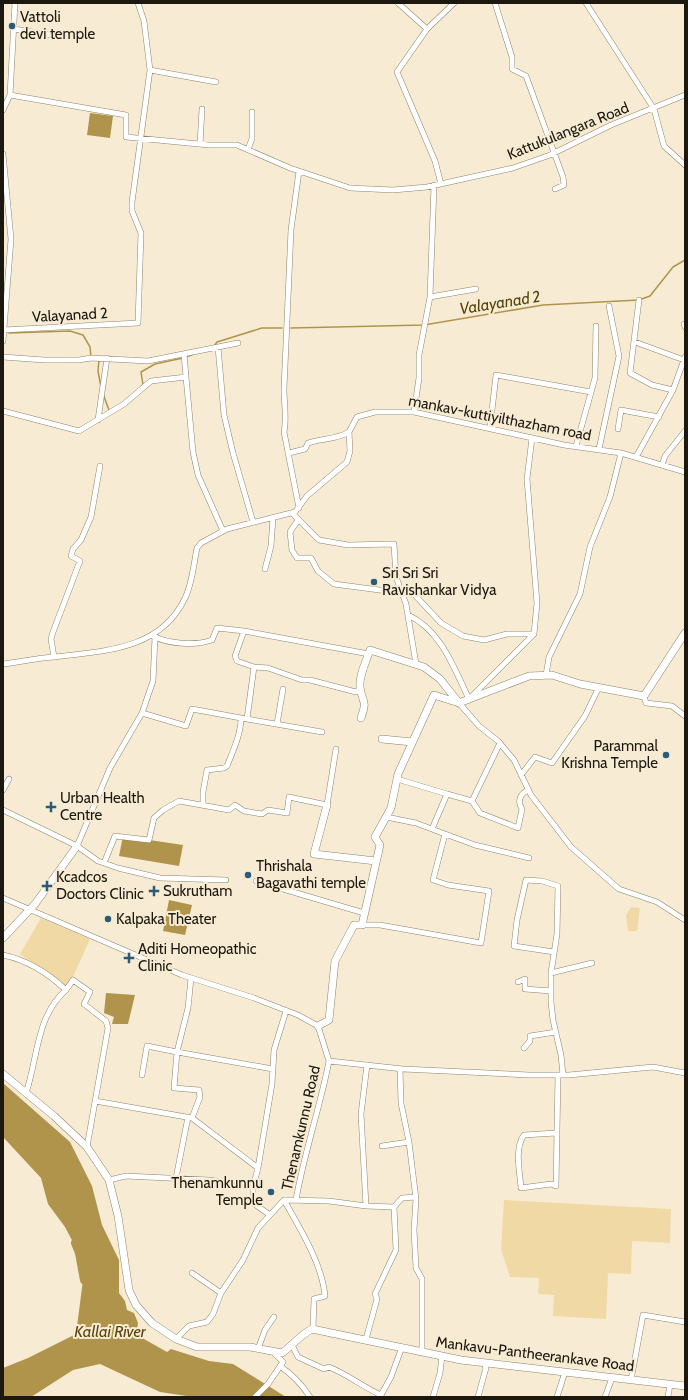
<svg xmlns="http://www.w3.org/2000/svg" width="688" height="1400" viewBox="0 0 688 1400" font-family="Cabin,sans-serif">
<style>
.green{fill:#f0d9a5}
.water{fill:#b1944c}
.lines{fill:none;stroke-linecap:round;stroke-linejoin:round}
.stream{stroke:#b1944c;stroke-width:1.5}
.river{stroke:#b1944c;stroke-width:10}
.minor-casing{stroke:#8e846d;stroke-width:6}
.tertiary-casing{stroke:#8e846d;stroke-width:8}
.secondary-casing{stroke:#8e846d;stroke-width:8}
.minor{stroke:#fff;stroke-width:5}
.tertiary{stroke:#fff;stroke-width:7}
.secondary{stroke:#fff;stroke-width:7}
.poi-dot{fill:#2a5c79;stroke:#f7ecd3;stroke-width:1.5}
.labels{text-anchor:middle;stroke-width:4;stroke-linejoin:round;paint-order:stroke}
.poi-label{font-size:15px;fill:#1c180f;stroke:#f7ecd3;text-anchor:start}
.street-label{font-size:15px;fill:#1c180f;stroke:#f7ecd3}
.water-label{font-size:16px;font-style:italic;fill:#584308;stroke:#f7ecd3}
</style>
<rect width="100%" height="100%" fill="#f7ecd3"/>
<path class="green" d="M631,907L640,908L637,931H628L626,915Z
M41,918L90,939L68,988L20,954Z
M504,1200L671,1209L670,1243L632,1241L631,1274L608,1273L606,1319L553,1316L554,1295L538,1294L539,1278L510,1277L501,1249Z"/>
<path class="water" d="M90,113L113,116L110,138L87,135Z
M123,836L183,845L179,866L119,856Z
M169,900L192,905L185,935L163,931Z
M106,993L135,995L128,1024H112L114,1017L104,1013Z
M3,1083L70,1142L92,1186L102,1225L119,1260V1293L125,1301L127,1310L134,1313L138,1323L137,1330L144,1339L167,1352L171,1349L209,1361L233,1364L286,1397H193L160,1392L100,1364L73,1370L31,1397H3V1368L28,1358L76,1334L83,1280L82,1269L84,1263L65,1227L48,1204L41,1178L3,1137Z"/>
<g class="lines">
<path class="stream" d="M291,328L424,325L543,305L639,300L650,296L673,267L685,260
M9,333L70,331L83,335L90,347L91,357
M215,345L217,342L262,328H282
M186,357L194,354
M99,359L98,371L101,387
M143,385L141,372L155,364L183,358
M103,394L109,410"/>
<path class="river" d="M76,1243L80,1253L85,1280"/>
<defs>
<path id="minor" d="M398,3L427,29
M495,3L512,57V69L526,76L563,177L564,185L555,189
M586,3L654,109L664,146L685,165
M14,29L56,36
M150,70L216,82
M10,95L126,115V137L209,145H237L290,168L350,188L393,190L427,187L513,168L550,155L611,125L685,95
M3,110L10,95L15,3
M200,144L202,109
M248,149L252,139V112
M3,154L11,239L3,341
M441,184L435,161L397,72L427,29L454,3
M430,297L476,289
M639,300L630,373L652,385L673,390L685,357
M684,324L685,327
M3,330L138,323L141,233L132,211V202L150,70L144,21L138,3
M635,342L684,360
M218,347L224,415L233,453L253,522
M184,354L186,377
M3,357L44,360H79L91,358L148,361L238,343
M3,411L79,431L124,404L151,381L186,377L193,452L198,475L223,531
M414,412L419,378V355L430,297L434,185
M98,420L107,358
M490,428L496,375L591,392
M618,429L621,410L659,417
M532,438L527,479L537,603L534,634
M576,446L595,378L596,326
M599,449L619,356L609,306
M289,453L305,449L308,443C321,438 336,440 349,432
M636,457L673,390
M662,465L665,456L685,431
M299,508L284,432C287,418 284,404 284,389L291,230L299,171
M293,514L319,540L348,545L394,544L396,577L406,604L416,664
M298,520L290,532L292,550L297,558H311L318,571L334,584L402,593L411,591L441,623L463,636L484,640L507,634H534L469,699C454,668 441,630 408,615
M265,569L271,546L273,518
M244,631L369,654
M153,636C168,644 196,646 212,640L217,628L244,631L235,656L237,661L254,667
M54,657L51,639L53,632L80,561L71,556L73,549L81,540L91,517L100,466
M3,664C20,662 37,658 54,657C104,651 161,650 185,598C192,585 194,562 197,548L201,543L227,529L295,512L307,496L347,462L350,451L349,432L357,417L375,412H414L564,445L621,453L685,472
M546,675L549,657L580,594L590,547L610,497L621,453
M644,696L646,703L672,706L685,716
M459,703L479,726L498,741L514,760L531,795L571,847L619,889L657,902L685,920
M142,713L186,726L192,709L241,718
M247,719L322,732
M277,724L283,689
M521,775L535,757L552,763L585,716L599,687
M397,779L447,794
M3,790L9,779
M472,801L500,743
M203,805V792L207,770L224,768L227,766C233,751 241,734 241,718L247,719L254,667L268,668L302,680H310L356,692L360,689
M3,810L77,846L98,861L118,868L160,878L226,880
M432,829L447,794L472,801L480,813L518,828L522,809C517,801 520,794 528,790
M445,834L475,845L529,858
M77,846L110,768L142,713L153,681L155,637
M104,863L115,836L149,840L154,818L163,810L179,801L229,810L235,805L244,811L262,814L268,810L287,813L289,797L327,805L336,749
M256,881L364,913
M3,898L182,975L254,998L298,1015L318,1026L329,1061L403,1069L529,1075H569L653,1067L685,1073
M362,925H380L481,943L489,891L448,885L433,880L445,834L416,823L386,817
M554,952L514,946L517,920L526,880L542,881L558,886L557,934L551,973V1002L553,1020L561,1055L563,1075
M3,955C27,960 48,973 66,990C36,1016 38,1058 26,1093
M551,973L592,963
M191,978L188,1008L177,1052L273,1069
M518,982L525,979V989L551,991
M66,990L73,980L90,992L84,1004L106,1021L108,1028L87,1147
M524,1048L530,1041V1036L556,1032
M400,1069L401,1103L409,1142L416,1199L414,1230L416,1268L422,1279V1352
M142,1075L147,1046L177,1052L174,1088L199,1090L200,1097L192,1118
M95,1101L192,1118L258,1168L272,1084L274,1050L286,1011
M556,1133L524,1135C514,1149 520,1172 521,1188L551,1184L556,1186L558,1075
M382,1146L409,1142
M176,1178L188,1117
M109,1180L126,1176L209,1180L253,1187L258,1168
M253,1187V1203L270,1215
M284,1200C300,1229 322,1263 325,1296L314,1299L313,1329
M296,1200C304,1153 320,1108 329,1061
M394,1207L402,1198L416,1197
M192,1273L221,1293L243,1260L258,1228L284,1200L329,1201L366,1206L361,1114L367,1065
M176,1339L189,1326L207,1322L213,1314L221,1293
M366,1339L377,1299L375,1294L396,1250L394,1207L366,1206
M292,1345L298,1357L324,1369L329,1367C347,1374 363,1387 381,1395L391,1377L402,1347
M258,1349L265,1330L274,1317
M280,1366C293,1375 301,1383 310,1397
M631,1380L643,1315L685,1322
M255,1397L268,1384L283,1362L273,1352
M433,1397L440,1373L442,1356
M478,1397L486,1368L484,1363
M557,1397L565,1372
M605,1397L612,1378
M668,1397L670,1384"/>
<path id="tertiary" d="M459,703L529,676L552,675L580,684L644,696L685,633
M382,739L412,742
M327,805L314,854L376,861
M3,938L35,904L77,846
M318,1026L329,1020L335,961L354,925H362L380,845L375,837L391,808L398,774L434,695L459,703L440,679L424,667L370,650C366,662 359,675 360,687C362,704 368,698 361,718"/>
<path id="secondary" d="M3,1074L54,1116L87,1147L109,1180L118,1216L129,1290L136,1305L152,1323L176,1339L197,1347H250L282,1353C293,1345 300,1335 312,1329L461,1360L685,1386"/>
</defs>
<use href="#minor" class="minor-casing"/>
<use href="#tertiary" class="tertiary-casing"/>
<use href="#secondary" class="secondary-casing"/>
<use href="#minor" class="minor"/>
<use href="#tertiary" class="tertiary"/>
<use href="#secondary" class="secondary"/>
</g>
<g class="poi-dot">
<circle cx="12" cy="26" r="4"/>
<circle cx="374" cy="582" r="4"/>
<circle cx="666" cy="755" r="4"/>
<path d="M49 801h4v4h4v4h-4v4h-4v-4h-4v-4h4z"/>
<circle cx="248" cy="875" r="4"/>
<path d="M45 880h4v4h4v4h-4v4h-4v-4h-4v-4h4z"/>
<path d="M152 885h4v4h4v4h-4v4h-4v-4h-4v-4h4z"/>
<circle cx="108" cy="919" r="4"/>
<path d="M127 952h4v4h4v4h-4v4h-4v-4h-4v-4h4z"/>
<circle cx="271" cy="1192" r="4"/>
</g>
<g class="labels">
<g class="poi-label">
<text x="20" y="22">Vattoli<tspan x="20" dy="17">devi temple</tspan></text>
<text x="382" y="578">Sri Sri Sri<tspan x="382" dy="17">Ravishankar Vidya</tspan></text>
<text x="658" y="751" text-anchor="end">Parammal<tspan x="658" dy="17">Krishna Temple</tspan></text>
<text x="60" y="803">Urban Health<tspan x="60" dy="17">Centre</tspan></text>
<text x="256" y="871">Thrishala<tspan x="256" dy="17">Bagavathi temple</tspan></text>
<text x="56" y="882">Kcadcos<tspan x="56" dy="17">Doctors Clinic</tspan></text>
<text x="163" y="896">Sukrutham</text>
<text x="116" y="924">Kalpaka Theater</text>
<text x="138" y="954">Aditi Homeopathic<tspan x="138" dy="17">Clinic</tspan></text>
<text x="263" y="1188" text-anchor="end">Thenamkunnu<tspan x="263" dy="17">Temple</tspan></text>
</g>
<g class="street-label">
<text transform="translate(568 131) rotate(-22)" y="5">Kattukulangara Road</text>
<text transform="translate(70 315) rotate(-3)" y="5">Valayanad 2</text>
<text transform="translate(500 418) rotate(11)" y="5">mankav-kuttiyilthazham road</text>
<text transform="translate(301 1128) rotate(-77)" y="5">Thenamkunnu Road</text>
<text transform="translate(535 1354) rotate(7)" y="5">Mankavu-Pantheerankave Road</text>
</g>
<g class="water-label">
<text transform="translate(500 302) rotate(-9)" y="6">Valayanad 2</text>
<text x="110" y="1337">Kallai River</text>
</g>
</g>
<rect width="688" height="1400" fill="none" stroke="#1c180f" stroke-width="8"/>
</svg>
